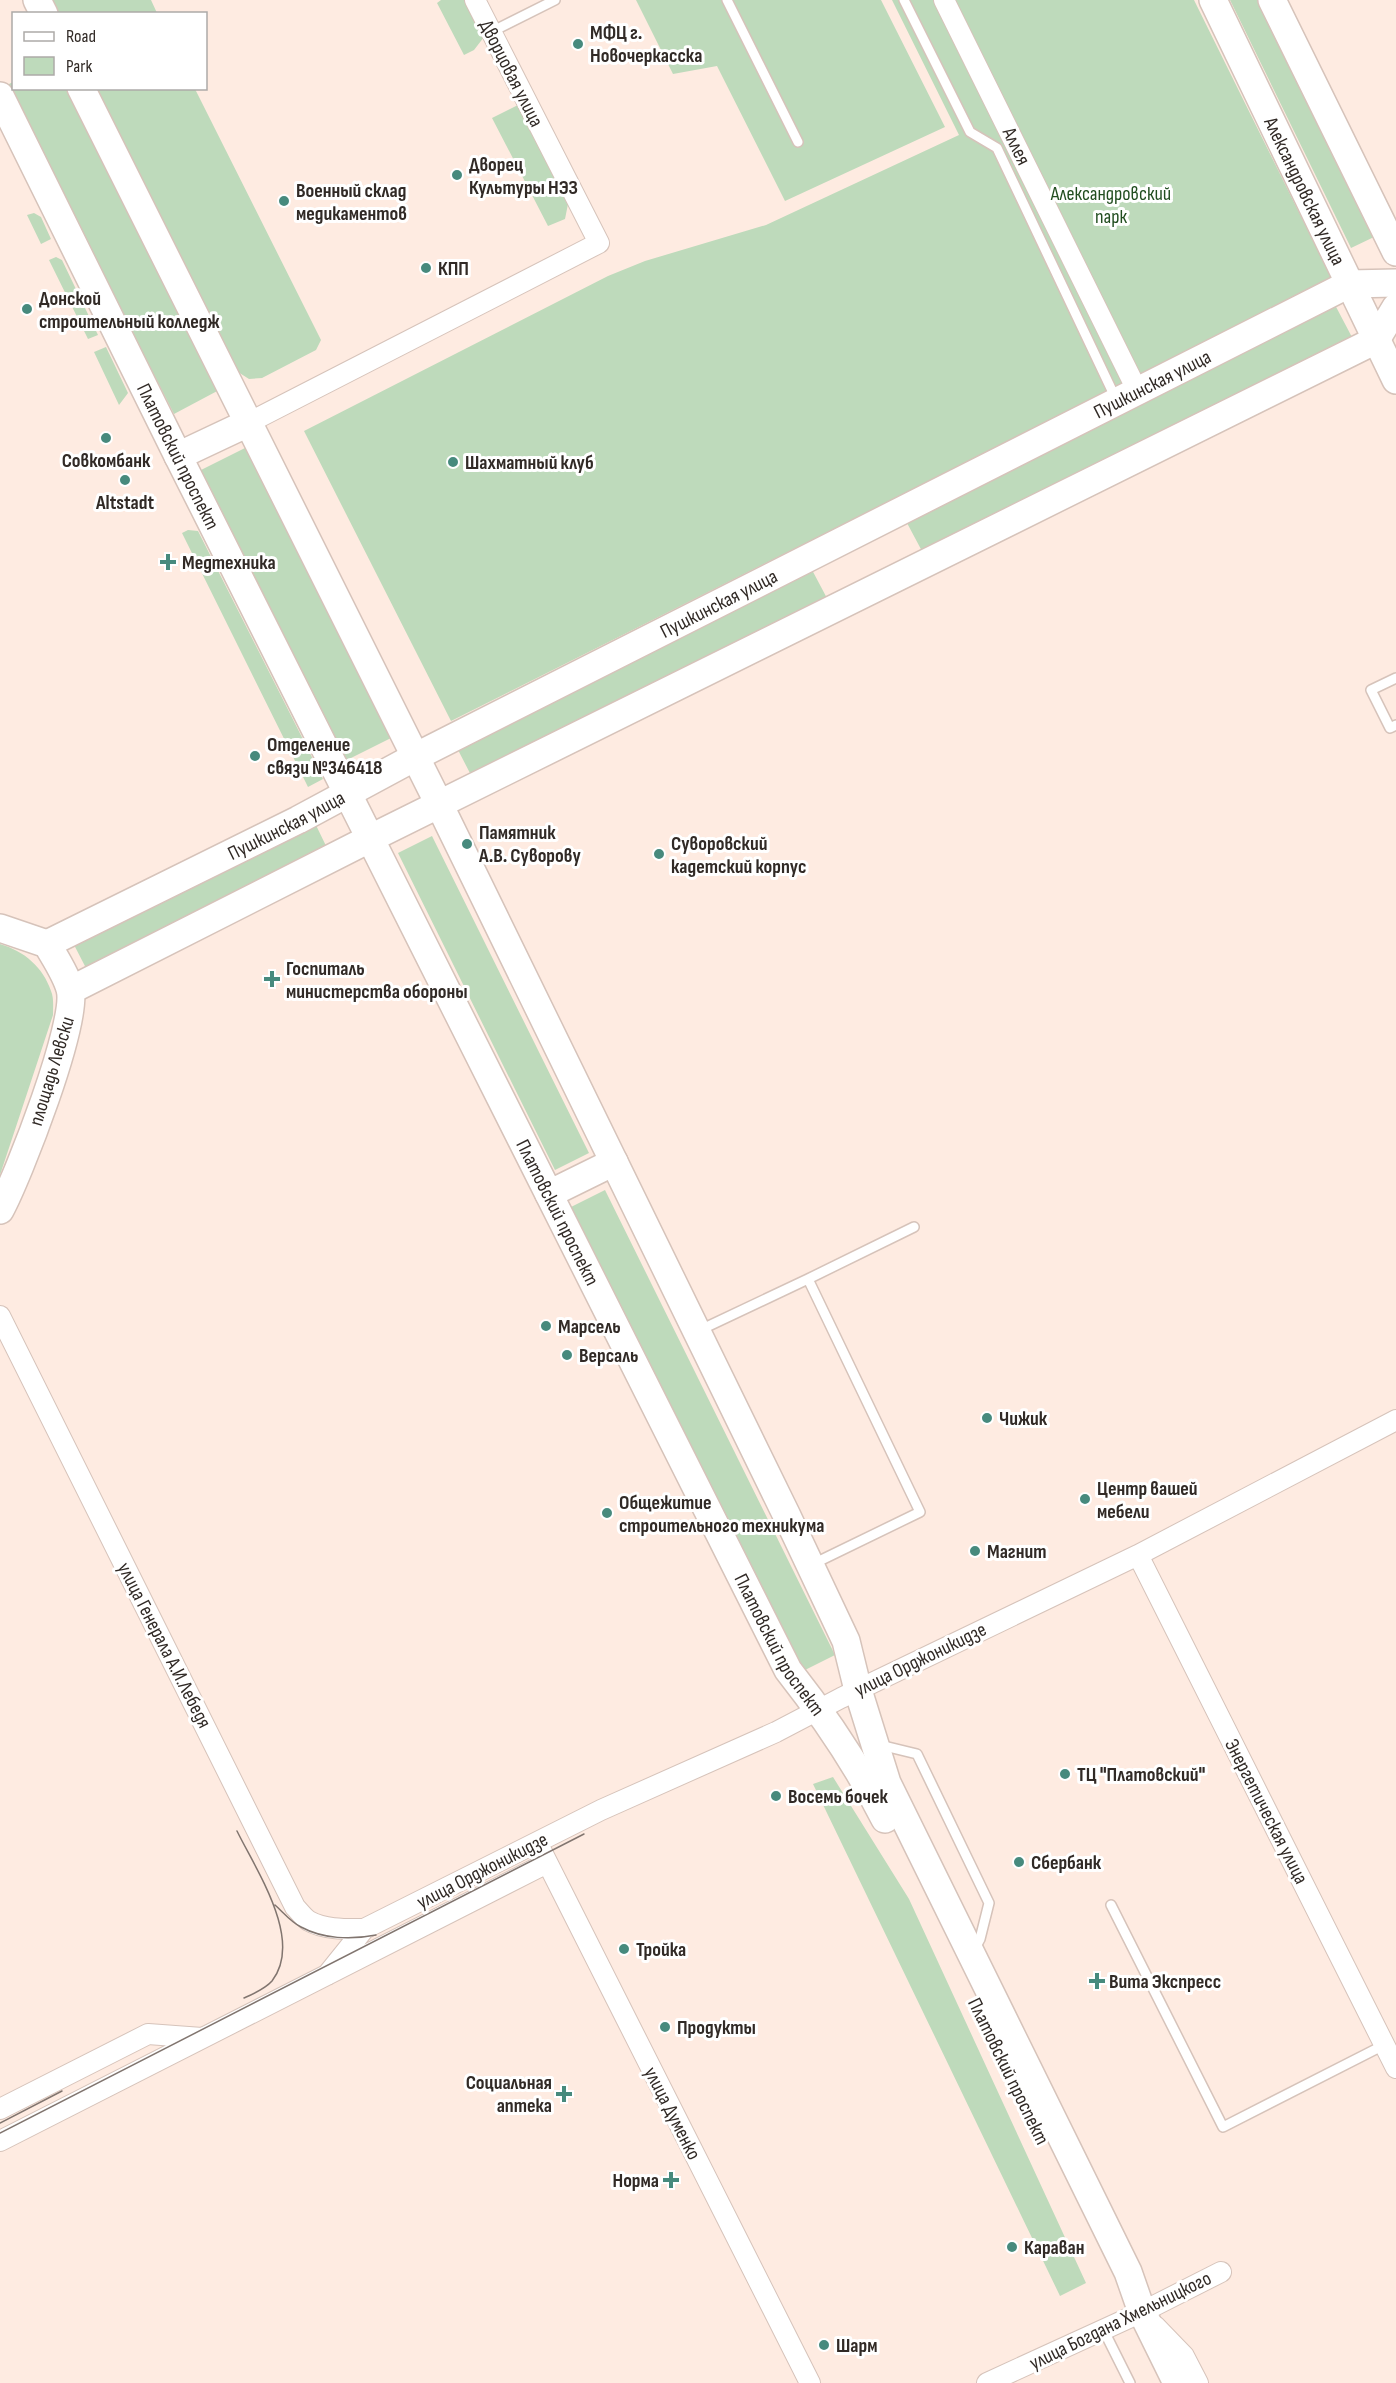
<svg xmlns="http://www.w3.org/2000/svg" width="1396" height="2383" viewBox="0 0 1396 2383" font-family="'Sofia Sans Condensed',sans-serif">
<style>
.green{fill:#bedabb}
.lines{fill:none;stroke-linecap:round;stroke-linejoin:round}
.lane-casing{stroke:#d6c3ba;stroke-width:12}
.street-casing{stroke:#d6c3ba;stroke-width:22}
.secondary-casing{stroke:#d6c3ba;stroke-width:30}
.lane{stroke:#fff;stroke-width:9}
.street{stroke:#fff;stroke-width:20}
.secondary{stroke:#fff;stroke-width:27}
.tram{stroke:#81756f;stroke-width:1.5}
.poi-dot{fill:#478a7d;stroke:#fff;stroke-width:2}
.labels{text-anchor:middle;stroke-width:6;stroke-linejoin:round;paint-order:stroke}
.poi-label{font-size:20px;font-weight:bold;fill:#312a26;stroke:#fff;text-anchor:start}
.street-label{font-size:20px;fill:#312a26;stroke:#fff}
.park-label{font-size:20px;fill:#224e20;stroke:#fff}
</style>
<rect width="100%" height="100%" fill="#feebe1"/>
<path class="green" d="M52,0H151L157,13H58Z
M441,0H466L484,37L474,50L464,55L437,3Z
M636,0H881L945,127L785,201L717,66L673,74Z
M892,0H1194L1332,279L451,721L304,431L608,276L645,261L766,225L959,135Z
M1230,0H1257L1374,237L1351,248Z
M13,82L14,88L69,89L221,389L174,414L7,85Z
M96,89H195L321,340L316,350L262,378L249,379L238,372Z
M518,105L568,204L565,219L548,226L492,118Z
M34,213L41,217L51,239L41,244L27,215Z
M56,257L62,260L98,335L88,339L49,260Z
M1334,303L1354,341L923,553L907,523Z
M106,347L128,393L119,405L94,352Z
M251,445L397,735L341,763L195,473Z
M188,530L198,531L323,779L308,787L182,533Z
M811,568L829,602L472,777L457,748Z
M313,819L328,850L87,970L71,939Z
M432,836L589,1153L555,1170L398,853Z
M0,944C24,951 43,967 51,991C54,998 53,1007 53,1015L0,1175Z
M605,1190L835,1655L801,1672L571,1207Z
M833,1777L909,1899L1086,2283L1060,2296L813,1784Z"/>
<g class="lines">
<defs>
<path id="lane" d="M727,0L798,142
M904,0L970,132L997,148L1116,399
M491,32L555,0
M1396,678L1371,690L1390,728L1396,725
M808,1279L914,1227
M698,1331L808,1279L920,1512L813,1564
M880,1745L917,1754L989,1903L980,1939L974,1950
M1111,1905L1223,2127L1384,2045
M1103,2329L1130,2383"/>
<path id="street" d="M944,0L1137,390
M248,423L599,243L475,0
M0,1316L295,1907C299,1911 304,1918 309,1921C325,1930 347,1929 364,1929
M1138,1555L1396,2068
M542,1852L810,2383
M327,1975L364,1929L601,1810L776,1732L841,1698L1138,1555L1396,1420
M0,2109L148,2034L202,2038
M0,2141L547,1863
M1155,2326L1184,2356L1198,2383
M987,2383L1142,2312L1221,2272"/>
<g id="secondary">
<path d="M37,0L44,14"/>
<path id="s1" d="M1213,0L1396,380"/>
<path d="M1272,0L1396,252"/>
<path d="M81,88L439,804L786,1514L846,1641L858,1690L887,1783L1128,2272L1142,2312L1177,2383"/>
<path id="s2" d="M0,96L178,456L788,1670C825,1717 858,1766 885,1819"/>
<path d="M178,456L248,423"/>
<path d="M0,928L47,944C55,958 66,974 70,989C79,1021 18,1177 0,1210"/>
<path id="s3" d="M47,944L298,820L415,757L1349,284L1396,283"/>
<path d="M71,990L371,838L1376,340L1396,307"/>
<path d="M549,1194L614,1162"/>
</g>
</defs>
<use href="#lane" class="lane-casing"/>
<use href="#street" class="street-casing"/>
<use href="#secondary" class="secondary-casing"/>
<use href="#lane" class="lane"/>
<use href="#street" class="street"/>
<use href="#secondary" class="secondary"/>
<path class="tram" d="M237,1831C256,1870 304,1940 272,1981C265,1989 253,1994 244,1998
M275,1905C283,1912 291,1922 301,1927C323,1939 351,1940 376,1935
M0,2123L62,2091
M0,2133L584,1834"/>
</g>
<g class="poi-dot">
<circle cx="578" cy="44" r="6"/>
<circle cx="457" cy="175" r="6"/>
<circle cx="284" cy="201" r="6"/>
<circle cx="426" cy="268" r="6"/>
<circle cx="27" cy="309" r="6"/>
<circle cx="106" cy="438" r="6"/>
<circle cx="453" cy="462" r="6"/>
<circle cx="125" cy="480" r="6"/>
<path d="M165 553h6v6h6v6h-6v6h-6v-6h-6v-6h6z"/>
<circle cx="255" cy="756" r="6"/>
<circle cx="467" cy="844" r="6"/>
<circle cx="659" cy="854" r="6"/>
<path d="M269 970h6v6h6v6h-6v6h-6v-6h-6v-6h6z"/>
<circle cx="546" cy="1326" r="6"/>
<circle cx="567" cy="1355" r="6"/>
<circle cx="987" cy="1418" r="6"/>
<circle cx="1085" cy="1499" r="6"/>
<circle cx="607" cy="1513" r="6"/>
<circle cx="975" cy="1551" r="6"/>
<circle cx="1065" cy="1774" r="6"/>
<circle cx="776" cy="1796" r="6"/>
<circle cx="1019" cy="1862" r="6"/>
<circle cx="624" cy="1949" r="6"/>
<path d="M1094 1972h6v6h6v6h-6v6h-6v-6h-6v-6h6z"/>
<circle cx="665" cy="2027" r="6"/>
<path d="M561 2085h6v6h6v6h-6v6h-6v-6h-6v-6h6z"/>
<path d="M668 2171h6v6h6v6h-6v6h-6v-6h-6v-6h6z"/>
<circle cx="1012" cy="2247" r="6"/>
<circle cx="824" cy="2345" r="6"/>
</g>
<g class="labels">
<g class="poi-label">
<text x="590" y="39">МФЦ г.<tspan x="590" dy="23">Новочеркасска</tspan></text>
<text x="469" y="171">Дворец<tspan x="469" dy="23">Культуры НЭЗ</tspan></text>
<text x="296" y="197">Военный склад<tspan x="296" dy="23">медикаментов</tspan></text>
<text x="438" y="275">КПП</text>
<text x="39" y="305">Донской<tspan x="39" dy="23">строительный колледж</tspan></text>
<text x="106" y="467" text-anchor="middle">Совкомбанк</text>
<text x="465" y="469">Шахматный клуб</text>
<text x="125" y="509" text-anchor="middle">Altstadt</text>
<text x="182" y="569">Медтехника</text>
<text x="267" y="751">Отделение<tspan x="267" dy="23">связи №346418</tspan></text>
<text x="479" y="839">Памятник<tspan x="479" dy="23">А.В. Суворову</tspan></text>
<text x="671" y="850">Суворовский<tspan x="671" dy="23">кадетский корпус</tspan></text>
<text x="286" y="975">Госпиталь<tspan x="286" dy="23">министерства обороны</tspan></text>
<text x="558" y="1333">Марсель</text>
<text x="579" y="1362">Версаль</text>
<text x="999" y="1425">Чижик</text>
<text x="1097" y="1495">Центр вашей<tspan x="1097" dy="23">мебели</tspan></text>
<text x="619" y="1509">Общежитие<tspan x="619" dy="23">строительного техникума</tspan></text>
<text x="987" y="1558">Магнит</text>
<text x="1077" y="1781">ТЦ "Платовский"</text>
<text x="788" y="1803">Восемь бочек</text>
<text x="1031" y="1869">Сбербанк</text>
<text x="636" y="1956">Тройка</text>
<text x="1109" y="1988">Вита Экспресс</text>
<text x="677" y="2034">Продукты</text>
<text x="552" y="2089" text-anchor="end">Социальная<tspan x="552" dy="23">аптека</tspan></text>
<text x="659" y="2187" text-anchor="end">Норма</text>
<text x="1024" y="2254">Караван</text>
<text x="836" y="2352">Шарм</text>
</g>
<g class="street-label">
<text transform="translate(512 73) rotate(63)" y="7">Дворцовая улица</text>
<text transform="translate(1017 146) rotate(64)" y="7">Аллея</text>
<text dy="7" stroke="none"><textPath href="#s1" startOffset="212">Александровская улица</textPath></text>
<text dy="7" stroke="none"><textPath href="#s3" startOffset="1239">Пушкинская улица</textPath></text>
<text dy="7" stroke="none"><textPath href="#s2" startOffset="402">Платовский проспект</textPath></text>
<text dy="7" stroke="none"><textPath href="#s3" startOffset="753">Пушкинская улица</textPath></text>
<text dy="7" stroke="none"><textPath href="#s3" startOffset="267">Пушкинская улица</textPath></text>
<text transform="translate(51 1071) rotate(-73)" y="7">площадь Левски</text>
<text dy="7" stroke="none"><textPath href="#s2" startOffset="1248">Платовский проспект</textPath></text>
<text dy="7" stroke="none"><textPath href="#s2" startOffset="1734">Платовский проспект</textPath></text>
<text transform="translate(165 1645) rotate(63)" y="7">улица Генерала А.И.Лебедя</text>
<text transform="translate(920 1659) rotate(-26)" y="7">улица Орджоникидзе</text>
<text transform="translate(1267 1811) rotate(63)" y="7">Энергетическая улица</text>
<text transform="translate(482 1870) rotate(-27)" y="7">улица Орджоникидзе</text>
<text transform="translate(1009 2071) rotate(64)" y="7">Платовский проспект</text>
<text transform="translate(673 2113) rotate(63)" y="7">улица Думенко</text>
<text transform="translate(1120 2320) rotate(-26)" y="7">улица Богдана Хмельницкого</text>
</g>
<g class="park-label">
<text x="1111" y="200">Александровский<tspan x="1111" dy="23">парк</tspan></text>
</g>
</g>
<rect x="12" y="12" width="195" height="78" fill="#ffffff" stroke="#adaaa8" stroke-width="1.5"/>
<rect x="24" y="32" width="30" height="9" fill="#ffffff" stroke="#adaaa8" stroke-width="1.5"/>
<text x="66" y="42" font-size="18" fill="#312a26">Road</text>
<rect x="24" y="57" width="30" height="18" fill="#bedabb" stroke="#adaaa8" stroke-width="1.5"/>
<text x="66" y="72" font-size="18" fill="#312a26">Park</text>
</svg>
